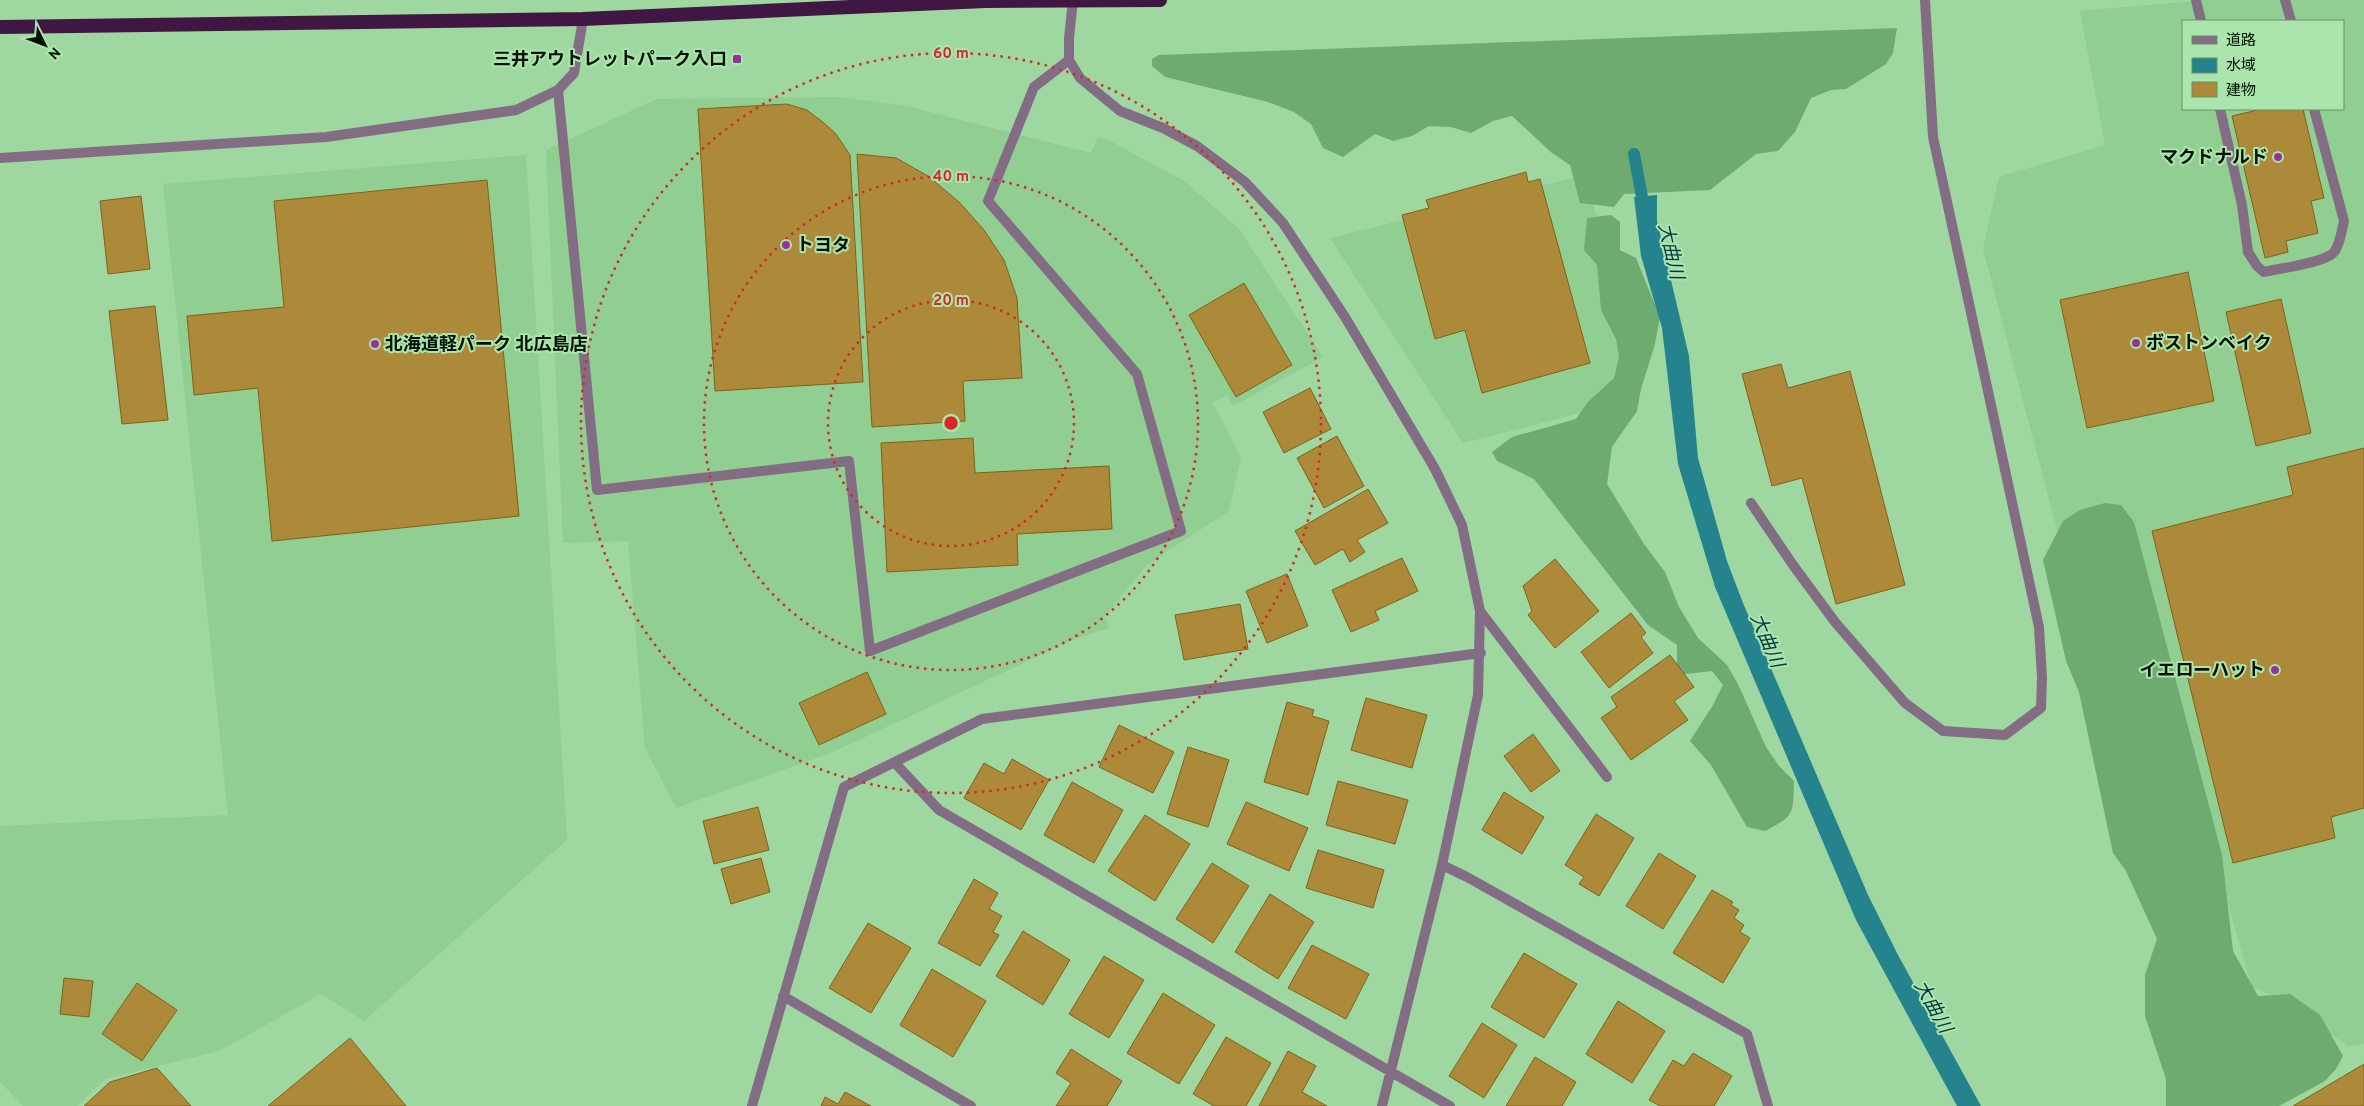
<svg xmlns="http://www.w3.org/2000/svg" width="2364" height="1106" viewBox="0 0 2364 1106" font-family="Overpass,'Noto Sans JP',sans-serif">
<style>
.built{fill:#90ce91;fill-rule:evenodd}
.forest{fill:#6eab70}
.water{fill:#25838d}
.lines{fill:none;stroke-linecap:round;stroke-linejoin:round}
.stream{stroke:#25838d;stroke-width:12}
.building{fill:#ad8a3a;stroke:#806218}
.service{stroke:#836d84;stroke-width:10}
.minor{stroke:#836d84;stroke-width:10}
.trunk{stroke:#401642;stroke-width:14}
.ring{fill:none;stroke:#d62828;stroke-width:2.5;stroke-dasharray:2.5 5}
.poi-dot{fill:#93329a;stroke:#ace4ad;stroke-width:2}
.labels{text-anchor:middle;stroke-width:4;stroke-linejoin:round;paint-order:stroke}
.poi-label{font-size:18px;font-weight:bold;fill:#001101;stroke:#ace4ad;text-anchor:end}
.water-label{font-size:19px;font-style:italic;fill:#013b41;stroke:#ace4ad}
.centre{fill:#d62828;stroke:#ace4ad;stroke-width:2.5}
.ring-label{font-size:15px;text-anchor:middle;font-weight:bold;fill:#d62828;stroke:#ace4ad;stroke-width:4;stroke-linejoin:round;paint-order:stroke}
</style>
<rect width="100%" height="100%" fill="#9fd7a0"/>
<path class="built" d="M2206,0H2364V1044L2348,1046L2278,998L2252,987L2116,518L2060,541L1983,249L1999,177L2105,145L2080,11ZM2183,21H2343V109H2183Z
M842,97L906,106L1091,153L1098,137L1112,142L1184,181L1239,229L1323,357L1233,406L1227,395L1213,403L1241,457L1229,511L1148,564L1105,616L1109,628L1077,638L831,753L676,808L645,748L628,541L563,543L546,150L657,99Z
M526,155L567,840L364,1021L321,994L219,1051L105,1079L77,1106H23L0,1082V826L228,815L163,184Z
M1585,175L1631,340L1612,405L1463,443L1330,238Z"/>
<path class="forest" d="M1897,28L1893,53L1886,64L1846,89L1831,90L1811,98L1795,132L1778,151L1756,154L1710,190L1624,194L1614,207L1580,203L1570,165L1552,153L1512,116L1493,121L1471,133L1451,127L1429,126L1412,136L1393,141L1375,134L1343,157L1323,148L1311,124L1294,112L1268,102L1165,77L1152,66V59L1159,55Z
M1611,215L1620,222V250L1636,258L1660,317L1655,344L1641,389L1637,411L1612,447L1607,484L1644,544L1665,572L1679,607L1698,638L1727,665L1738,684L1766,747L1779,766L1794,781C1793,814 1795,816 1765,831L1747,827L1711,765L1690,741L1713,705L1723,685L1712,671L1677,675V645L1648,625L1534,479L1497,461L1492,452L1512,437L1576,419L1588,402L1614,378L1619,357L1616,339L1601,310L1597,265L1584,250L1587,218Z
M2105,503L2121,505L2134,522L2222,855L2233,951L2258,996L2290,994L2320,1015L2343,1056L2336,1069L2325,1081L2279,1106H2166V1079L2145,1016V975L2157,939L2126,871L2113,853L2079,692L2066,661L2043,560L2063,521L2080,510Z"/>
<path class="water" d="M1657,195V221L1689,356L1698,458L1727,561L1743,603L1868,895L1898,955L1981,1106H1957L1856,920L1715,587L1678,464L1662,328L1641,256L1634,197Z"/>
<g class="lines">
<path class="stream" d="M1634,154L1645,213"/>
</g>
<path class="building" d="M787,104L807,110L824,123L836,134L850,155L863,382L715,391L698,109Z
M2262,109H2303L2324,198L2311,201L2318,233L2286,241L2288,252L2265,258L2232,116Z
M857,154L896,158L928,176L959,202L984,230L1004,260L1017,298L1022,378L963,381L965,421L872,427Z
M1526,172L1528,182L1540,179L1590,363L1482,393L1465,330L1435,339L1402,215L1429,208L1426,200Z
M487,180L519,516L272,541L258,388L194,395L187,316L284,307L274,201Z
M141,196L150,269L108,274L100,201Z
M2188,272L2214,401L2087,428L2060,300Z
M1244,283L1292,365L1236,397L1189,315Z
M2281,299L2311,433L2256,446L2226,312Z
M155,306L168,420L122,424L109,311Z
M1781,364L1788,388L1850,371L1905,585L1836,604L1802,478L1772,486L1742,374Z
M1310,388L1331,429L1284,453L1263,412Z
M1337,436L1364,486L1324,508L1297,458Z
M973,438L975,473L1109,466L1112,529L1017,534L1018,565L887,572L881,443Z
M2364,448V808L2331,817L2335,838L2233,863L2152,531L2293,495L2287,467Z
M1368,489L1388,523L1357,540L1365,552L1350,562L1343,549L1315,565L1295,531Z
M1402,558L1418,591L1375,611L1379,620L1351,632L1332,590Z
M1555,559L1599,611L1555,648L1528,615L1532,611L1523,586Z
M1287,574L1308,626L1267,643L1246,591Z
M1240,604L1248,649L1184,660L1175,615Z
M1631,613L1646,633L1641,637L1653,653L1609,688L1581,652Z
M1670,655L1694,687L1674,701L1688,720L1631,760L1601,718L1617,707L1611,697Z
M867,672L886,714L819,745L799,703Z
M1366,698L1427,715L1412,768L1351,750Z
M1287,702L1314,710L1312,716L1329,721L1308,795L1264,782Z
M1119,725L1174,752L1153,793L1099,767Z
M1533,734L1560,771L1531,792L1504,756Z
M1188,747L1229,760L1208,827L1167,814Z
M1012,759L1049,780L1021,830L964,798L984,763L1004,774Z
M1338,781L1408,800L1395,844L1326,825Z
M1072,782L1123,810L1094,863L1044,835Z
M1504,792L1544,817L1522,854L1482,830Z
M1246,802L1308,828L1289,871L1227,844Z
M758,807L769,850L714,864L703,821Z
M1596,814L1634,838L1599,896L1579,884L1584,877L1565,865Z
M1145,815L1190,844L1155,901L1108,871Z
M1318,850L1384,870L1373,908L1306,888Z
M1659,853L1696,876L1663,929L1626,906Z
M761,858L770,892L731,904L721,869Z
M1212,863L1249,886L1213,943L1176,919Z
M974,879L998,893L989,909L1002,916L993,932L999,935L980,966L938,943Z
M1712,890L1733,902L1731,905L1739,910L1734,918L1744,925L1740,932L1750,938L1723,983L1673,953Z
M1270,894L1314,922L1278,979L1235,952Z
M868,923L911,948L871,1013L829,988Z
M1023,931L1070,960L1043,1005L996,976Z
M1312,945L1369,974L1346,1019L1288,988Z
M1524,953L1577,984L1544,1038L1491,1007Z
M1104,956L1144,980L1109,1038L1069,1014Z
M932,969L986,1001L953,1057L900,1025Z
M64,978L93,981L89,1017L60,1014Z
M137,983L177,1010L142,1061L102,1034Z
M1163,993L1215,1025L1179,1084L1127,1053Z
M1618,1001L1665,1031L1632,1083L1586,1054Z
M1482,1023L1517,1045L1484,1098L1449,1076Z
M1226,1037L1271,1063L1246,1106H1214L1193,1094Z
M350,1038L406,1106H268Z
M1071,1049L1122,1081L1107,1106H1056L1071,1083L1056,1073Z
M1288,1051L1316,1066L1302,1092L1327,1106H1259Z
M1693,1053L1732,1076L1714,1106H1660L1649,1100L1673,1060L1684,1066Z
M1535,1057L1576,1082L1562,1106H1506Z
M2364,1064V1106H2293Z
M157,1068L191,1106H84L110,1082Z
M845,1092L871,1106H821L825,1097L838,1104Z"/>
<g class="lines">
<path class="service" d="M2196,0L2201,21
M2285,0L2291,21
M558,90L597,490L849,461L870,651L1181,531L1137,374L988,201L1034,87L1069,60
M2220,109L2242,205L2248,252L2257,266L2264,272C2280,268 2327,263 2335,251C2340,243 2342,230 2344,221L2314,109
M1751,503L1793,565L1835,622L1905,703L1943,731L2005,735L2041,708L2042,678L2039,627L1933,137L1925,0
M1480,611L1607,777"/>
<path class="minor" d="M1073,0L1069,38V60L1080,78L1120,111L1163,128L1197,146L1245,182L1283,223L1345,317L1435,469L1462,525L1480,611L1478,695L1442,865L1382,1106
M0,158L326,137L516,110L558,90L574,73L583,19
M895,763L939,810L1450,1106
M1442,865L1467,877L1747,1034L1768,1106
M783,996L971,1106
M752,1106L844,787L982,719L1481,653"/>
<path class="trunk" d="M0,27L583,19L985,1L1160,0"/>
</g>
<g class="ring">
<circle cx="951" cy="423" r="123"/>
<circle cx="951" cy="423" r="247"/>
<circle cx="951" cy="423" r="370"/>
</g>
<g class="poi-dot">
<rect x="732" y="54" width="10" height="10" rx="2.5"/>
<circle cx="2278" cy="157" r="5"/>
<circle cx="786" cy="245" r="5"/>
<circle cx="2136" cy="343" r="5"/>
<circle cx="375" cy="344" r="5"/>
<circle cx="2275" cy="670" r="5"/>
</g>
<g class="labels">
<g class="poi-label">
<text x="727" y="65">三井アウトレットパーク入口</text>
<text x="2268" y="163">マクドナルド</text>
<text x="796" y="251" text-anchor="start">トヨタ</text>
<text x="2146" y="349" text-anchor="start">ボストンベイク</text>
<text x="385" y="350" text-anchor="start">北海道軽パーク 北広島店</text>
<text x="2265" y="676">イエローハット</text>
</g>
<g class="water-label">
<text transform="translate(1672 251) rotate(77)" y="7">大曲川</text>
<text transform="translate(1768 640) rotate(67)" y="7">大曲川</text>
<text transform="translate(1934 1006) rotate(61)" y="7">大曲川</text>
</g>
</g>
<circle cx="951" cy="423" r="8" class="centre"/>
<g class="ring-label">
<text x="951" y="58">60 m</text>
<text x="951" y="181">40 m</text>
<text x="951" y="305">20 m</text>
</g>
<rect x="2182" y="20" width="162" height="90" fill="#ace4ad" stroke="#679068"/>
<rect x="2192" y="36" width="25" height="8" fill="#836d84" stroke="#679068"/>
<text x="2226" y="45" font-size="15" fill="#001101">道路</text>
<rect x="2192" y="58" width="25" height="15" fill="#25838d" stroke="#679068"/>
<text x="2226" y="70" font-size="15" fill="#001101">水域</text>
<rect x="2192" y="82" width="25" height="15" fill="#ad8a3a" stroke="#679068"/>
<text x="2226" y="95" font-size="15" fill="#001101">建物</text>
<g transform="translate(45 45) rotate(132)" stroke="#ace4ad" stroke-width="4" paint-order="stroke">
<path d="M0-4L9 19L0 12L-9 19Z" fill="#001101"/>
<text y="-8" font-size="14" font-weight="bold" text-anchor="middle" fill="#001101">N</text>
</g>
</svg>
